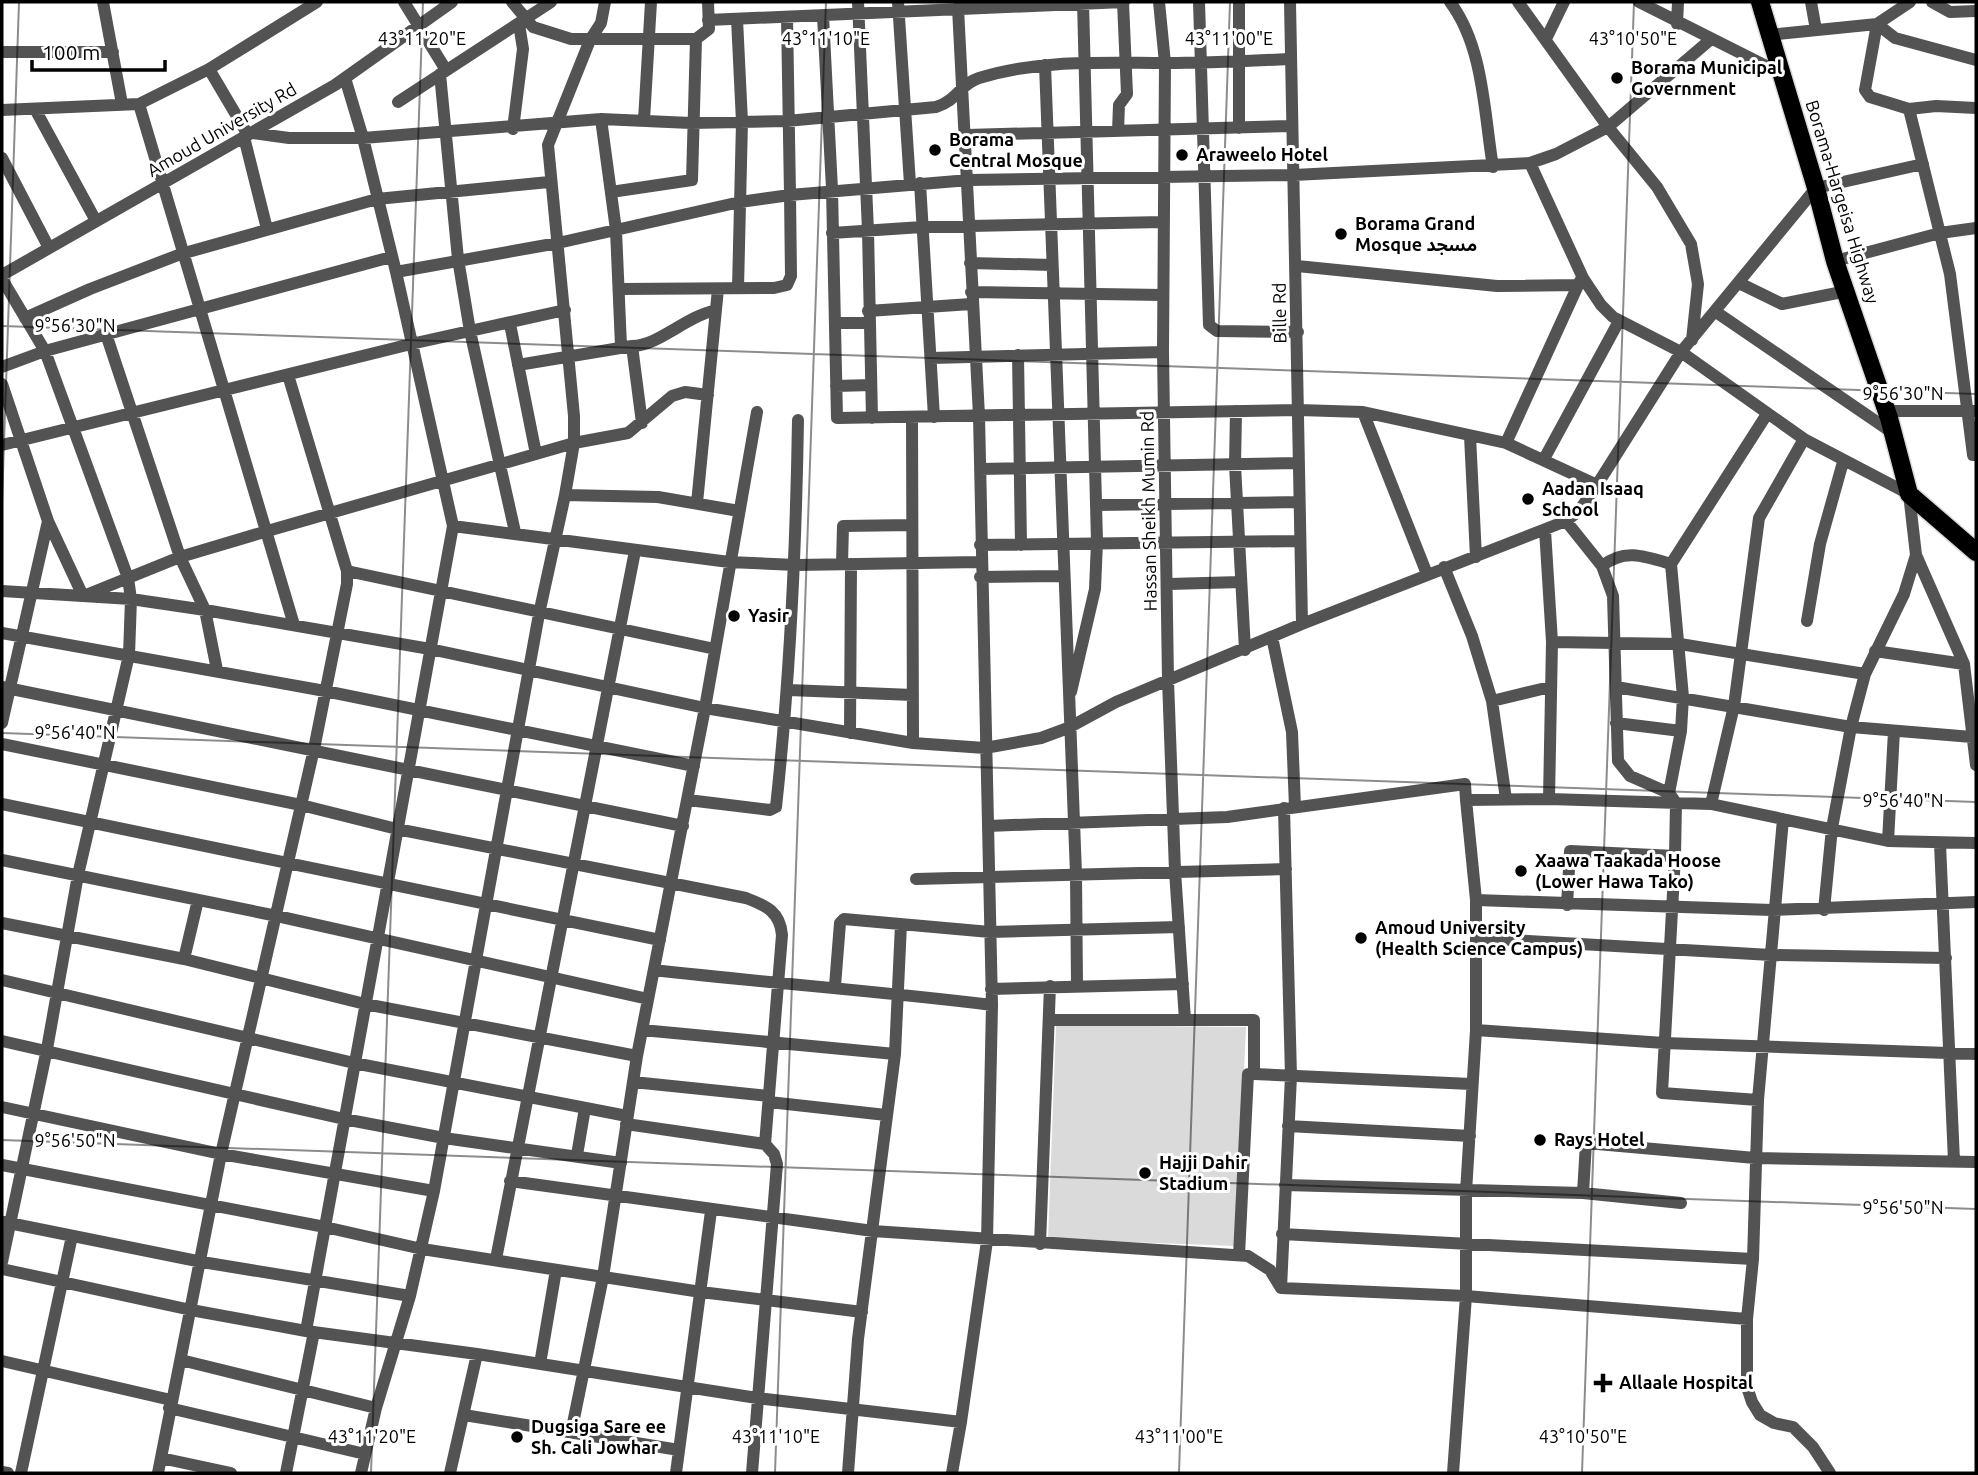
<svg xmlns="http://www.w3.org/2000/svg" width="1978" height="1475" viewBox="0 0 1978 1475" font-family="Ubuntu,'Noto Sans Arabic',sans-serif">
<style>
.green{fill:#dadada}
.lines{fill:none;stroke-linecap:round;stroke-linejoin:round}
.highway-casing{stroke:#dbdbdb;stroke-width:21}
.minor{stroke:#535353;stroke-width:12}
.highway{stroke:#000;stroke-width:18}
.ticks{fill:none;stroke:#000;stroke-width:2;stroke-opacity:0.45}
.poi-dot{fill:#000;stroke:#fff;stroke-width:2.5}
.labels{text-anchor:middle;stroke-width:6;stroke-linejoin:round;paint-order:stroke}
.poi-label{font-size:18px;font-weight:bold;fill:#000;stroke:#fff;text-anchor:start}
.street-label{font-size:18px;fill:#000;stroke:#fff}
.ticks-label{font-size:18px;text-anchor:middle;fill:#000;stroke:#fff;stroke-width:6;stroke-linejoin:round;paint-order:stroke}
</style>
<rect width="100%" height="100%" fill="#fff"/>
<path class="green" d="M1056,1025L1246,1027L1236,1246L1048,1239Z"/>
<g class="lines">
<defs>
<path id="highway" d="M1760,2L1816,188L1835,261L1889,418L1909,494L1976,552"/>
</defs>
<use href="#highway" class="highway-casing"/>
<path class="minor" d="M103,2L122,104
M404,2L446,70
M512,2L533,27L571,39H696L709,29L708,2
M858,2L868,231L872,418
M898,2L910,184
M1159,2L1165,63L1163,352L1168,680L1175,871L1185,1020
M1199,2L1209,325L1217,331L1298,332
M1239,2V128
M1290,2L1302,624
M1450,2C1484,47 1484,114 1493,167
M1518,2L1608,127L1657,187L1691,244L1698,284L1692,340
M1639,2L1780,73
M1811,2L1816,30
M1932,2L1950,12L1976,11
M958,8L979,416L992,1005L987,1241L961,1422
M823,16L832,189L837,418L1299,410L1363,412L1506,443L1597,485
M737,19L742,122L738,288
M708,20L1124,2
M1677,24L1678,2
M1877,24L1865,90L1870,97L1909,109L1950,274L1973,455H1976
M1877,24L1895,38L1976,60
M1769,35L1877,24L1910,2
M1546,39L1564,2
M2,52H113
M1045,65L1076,874L1077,986
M209,69L248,135
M440,74L458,259L470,331L515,532
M398,102L551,2
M139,104L294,625
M35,109L96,221
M1909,109L1936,106L1976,108
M2,110L139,104L209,69L317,2
M601,119L616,230L621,346
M644,120L651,2
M513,129L523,49L519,24
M1118,131L1119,105L1127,94L1123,2
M252,133L289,138H363L601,119L691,123L787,121L936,107C958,100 960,84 979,78C1040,59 1103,63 1166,63C1207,63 1248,61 1289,59
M967,135L1292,126
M244,137L267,229
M2,158L49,248
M1530,163L1583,278L1601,305L1613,317L1681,352L1804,439L1909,494L1916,555L1964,664L1976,765
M920,183L934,417
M611,192L692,180L696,39
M832,233L922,227L1163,222
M1835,261L1940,233L1976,228
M970,263L1052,265
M1297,266L1497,286L1576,285
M396,272L558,243L740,202L790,195L787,17
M2,275L335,85L452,2
M2,279L45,351L128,578L131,599L129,655L78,875L47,1049L2,1262
M1739,283L1782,304L1847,291
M620,289L774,288L787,285L791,276L790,195L969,180L1294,175L1530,163L1556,154L1608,127L1710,40
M971,292L1163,295
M868,311L971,304
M1716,312L1893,433
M25,318L90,289L181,254L377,199L549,182
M835,323H868
M510,324L536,454
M106,334L180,557L205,610L217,670
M632,346C658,346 685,317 716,310
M1018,355L1021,545
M931,358L1163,352
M518,365L632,346L642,423
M2,367L45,351L391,257
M2,384L48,521L83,596
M836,386L871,385
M1236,411L1235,465L1245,650
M1887,411H1976
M1363,412L1427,574
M912,418L913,743
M1470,436L1476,557
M1506,443L1580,281
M2,445L411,344L565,310
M1544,459L1619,321
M980,469L1299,463
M565,495L658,497L739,511
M697,503L718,289
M1097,505L1298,502
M1566,521L1602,566L1613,596L1618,761L1630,776L1669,793
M453,526L729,562L796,565L980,562
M1545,530L1552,642L1549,799
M980,545L1300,541
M842,564L843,526L912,525
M1602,566C1624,548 1645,556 1671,564
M1444,567L1472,636L1492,701L1506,799
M347,571L715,649
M980,577L1063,576
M1169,584L1241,582
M2,591L131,599L205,610L430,649L705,708L913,743L985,748L1041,738L1068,728L1116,702L1302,624L1566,521L1579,511L1597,485L1681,352L1816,188L1923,164
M86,595L180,557L264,532L574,443L628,433L672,396L685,392L708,395
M1807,621L1820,544L1843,462
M2,633L325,691L694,766
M1272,637L1292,732L1295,807
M1552,642L1680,644L1865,674
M1875,651L1964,664
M2,687L683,826
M1616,687L1851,727L1972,737
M789,690L913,695
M1071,692L1095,589L1097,542L1083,2
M1492,701L1550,687
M2,723L48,521
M1616,723L1681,731
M850,733L851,564
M2,744L301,805L397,829L746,898C767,906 780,912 782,935L765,1144L774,1154L777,1164L752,1473
M688,800L770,810L776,807C790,678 796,550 798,420
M2,804L660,940
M1711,804L1734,706L1759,518L1804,439
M1783,819L1758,1100L1753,1259L1747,1319V1387L1752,1402L1760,1415L1774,1423L1793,1427L1813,1447L1830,1473
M988,826L1227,817L1465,784L1466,800
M1888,841L1894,731
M1940,844L1954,1161
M2,860L277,916L648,999
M916,879L1286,869
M1476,900L1772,910L1976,902
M1567,905L1570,851L1675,856
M1824,910L1832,828L1851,727L1865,674L1904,594L1916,555
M2,923L184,959L365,1004L637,1056
M1476,938L1771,955L1946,958
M184,959L198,900
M654,970C767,983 879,991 992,1005
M2,980L354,1063L627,1116
M835,986L840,923L844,919L990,932L1179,927
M991,989L1183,984
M1049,1020H1254V1074L1471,1084
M642,1030L895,1054
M1476,1030L1664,1043L1976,1054
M2,1041L344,1119L444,1138L621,1163
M633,1082L769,1096
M1758,1100L1662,1093L1675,856L1676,803L1669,793L1681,731L1683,697L1671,564L1767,414
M769,1102L886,1115
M2,1107L221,1154L434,1191
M626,1124L765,1144
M1288,1126L1470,1136
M577,1155L585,1108
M2,1165L325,1227L422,1249L701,1292L862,1312
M510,1181L873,1231L1248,1256L1270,1270L1281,1288L1291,1076L1284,808
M1285,1185L1583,1193L1681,1203
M1583,1193L1586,1143L1755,1158L1976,1162
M4,1222L202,1262L410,1296
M1282,1234L1753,1259
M1040,1244L1050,986
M1239,1255L1248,1074H1254
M496,1259L635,551
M2,1269L191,1310L306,1331L477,1354L757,1398L961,1422L952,1473
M1281,1288L1466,1296L1747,1319
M306,1331L453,526L396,272L363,138L345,78
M181,1360L376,1408
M2,1361L171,1400
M540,1364L556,1270
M169,1408L365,1454
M464,1415L679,1450
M571,1433L603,1277L637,1056L705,708L757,412
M161,1458L231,1473
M2,1472L8,1473
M21,1473L72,1236
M158,1473L221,1154L314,749L347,584V571L288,375
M286,1473L314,1332
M361,1473L376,1408L410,1296L434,1191L539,614L565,495L574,443V416L548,145L590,40L601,23L605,2
M450,1473L477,1354
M676,1473L711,1211
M848,1473L858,1339L895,1054L901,924
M1453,1473L1466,1296V1192L1476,1030V900L1466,800L1549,799L1711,804L1888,841L1976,843"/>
<use href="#highway" class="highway"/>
</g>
<path class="ticks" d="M2,326L1976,394M2,502L19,2M2,733L1976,802M2,1140L1976,1209M371,1473L423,2M775,1473L826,2M1179,1473L1230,2M1582,1473L1634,2"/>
<g class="poi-dot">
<circle cx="1617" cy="78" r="7"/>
<circle cx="935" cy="150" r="7"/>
<circle cx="1182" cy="155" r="7"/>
<circle cx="1341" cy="234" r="7"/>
<circle cx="1528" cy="499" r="7"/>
<circle cx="734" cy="616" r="7"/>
<circle cx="1521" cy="871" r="7"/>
<circle cx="1361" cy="938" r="7"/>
<circle cx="1540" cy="1140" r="7"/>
<circle cx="1145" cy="1173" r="7"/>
<path d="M1599.5 1372.5h7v7h7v7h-7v7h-7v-7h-7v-7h7z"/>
<circle cx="517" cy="1437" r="7"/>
</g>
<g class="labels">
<g class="poi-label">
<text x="1631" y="74">Borama Municipal<tspan x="1631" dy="21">Government</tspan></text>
<text x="949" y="146">Borama<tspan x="949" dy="21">Central Mosque</tspan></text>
<text x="1196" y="161">Araweelo Hotel</text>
<text x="1355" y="230">Borama Grand<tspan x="1355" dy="21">Mosque مسجد</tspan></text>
<text x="1542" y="495">Aadan Isaaq<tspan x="1542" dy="21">School</tspan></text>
<text x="748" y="622">Yasir</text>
<text x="1535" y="867">Xaawa Taakada Hoose<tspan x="1535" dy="21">(Lower Hawa Tako)</tspan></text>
<text x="1375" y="934">Amoud University<tspan x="1375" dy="21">(Health Science Campus)</tspan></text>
<text x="1554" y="1146">Rays Hotel</text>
<text x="1159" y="1169">Hajji Dahir<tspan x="1159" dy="21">Stadium</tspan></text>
<text x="1619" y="1389">Allaale Hospital</text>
<text x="531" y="1433">Dugsiga Sare ee<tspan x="531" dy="21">Sh. Cali Jowhar</tspan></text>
</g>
<g class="street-label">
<text transform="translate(222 130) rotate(-30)" y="6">Amoud University Rd</text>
<text transform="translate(1842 202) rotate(73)" y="6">Borama-Hargeisa Highway</text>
<text transform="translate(1280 313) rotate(-91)" y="6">Bille Rd</text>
<text transform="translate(1149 511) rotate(-91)" y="6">Hassan Sheikh Mumin Rd</text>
</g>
</g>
<g class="ticks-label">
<text x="422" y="45">43°11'20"E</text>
<text x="826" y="45">43°11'10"E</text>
<text x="1229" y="45">43°11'00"E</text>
<text x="1633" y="45">43°10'50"E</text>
<text x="75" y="332">9°56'30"N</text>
<text x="1903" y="400">9°56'30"N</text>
<text x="75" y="739">9°56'40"N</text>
<text x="1903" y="807">9°56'40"N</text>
<text x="75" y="1147">9°56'50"N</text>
<text x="1903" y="1214">9°56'50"N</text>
<text x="372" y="1443">43°11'20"E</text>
<text x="776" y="1443">43°11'10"E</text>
<text x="1179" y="1443">43°11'00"E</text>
<text x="1583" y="1443">43°10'50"E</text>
</g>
<rect width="1978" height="1475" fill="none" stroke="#000000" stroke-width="7"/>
<path d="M32 60v10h133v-10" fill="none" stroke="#000000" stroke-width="3.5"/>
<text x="42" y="60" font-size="21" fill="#000000" stroke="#ffffff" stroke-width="5" paint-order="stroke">100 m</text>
</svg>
